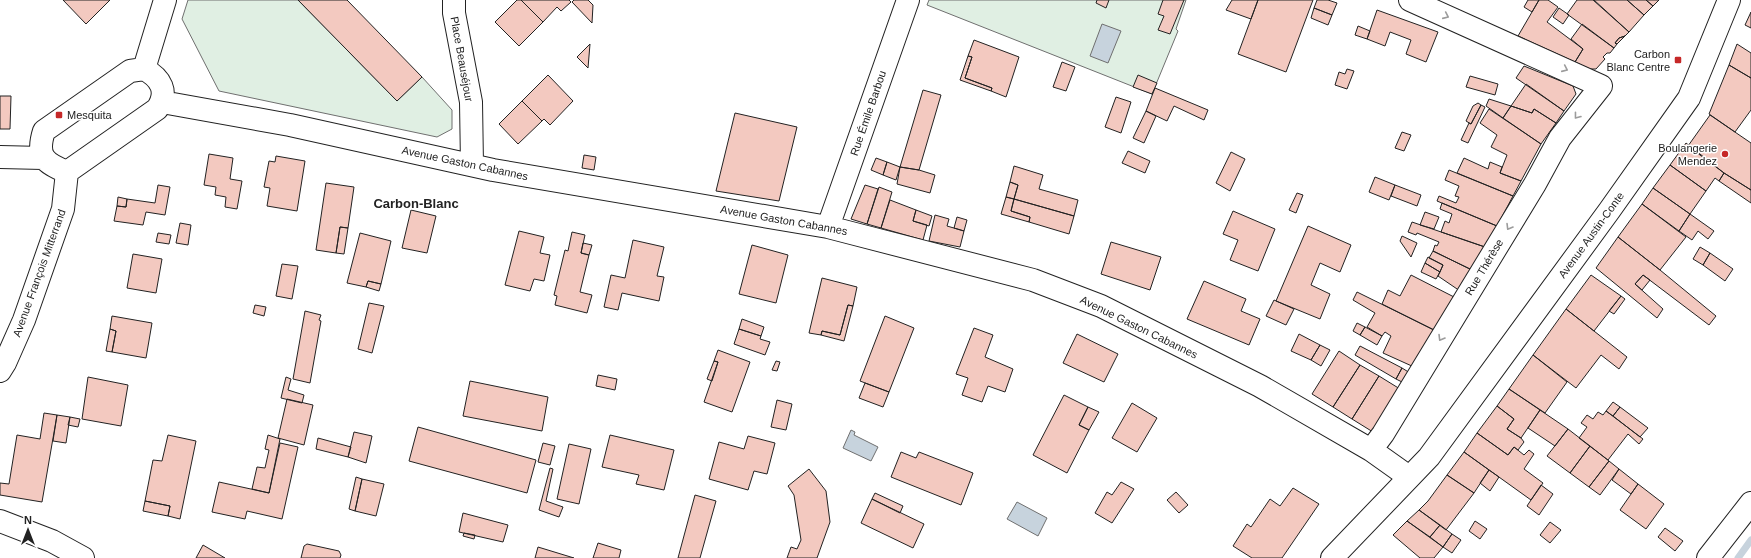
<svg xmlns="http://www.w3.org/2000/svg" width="1751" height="558" viewBox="0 0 1751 558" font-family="Arial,sans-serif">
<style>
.green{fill:#e0efe3;stroke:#6f6f6f}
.water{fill:#c7d3dd;stroke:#6f6f6f}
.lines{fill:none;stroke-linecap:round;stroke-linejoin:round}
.stream{stroke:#c7d3dd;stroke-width:7}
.building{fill:#f3c9c0;stroke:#222}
.minor-casing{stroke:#222;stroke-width:24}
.major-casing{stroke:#222;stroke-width:24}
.minor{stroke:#fff;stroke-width:22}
.major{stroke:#fff;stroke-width:22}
.oneway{stroke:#9c9c9c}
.poi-dot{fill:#c62828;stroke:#fff;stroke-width:1.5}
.labels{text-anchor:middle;stroke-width:3;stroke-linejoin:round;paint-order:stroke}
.poi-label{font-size:11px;fill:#222;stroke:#fff;text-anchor:end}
.street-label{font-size:11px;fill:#222;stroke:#fff}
.quarter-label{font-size:13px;font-weight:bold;fill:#222;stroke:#fff}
</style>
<rect width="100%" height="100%" fill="#fff"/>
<path class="green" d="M188,0H298L397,101L422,77L452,110V129L437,137L219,91L182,19Z
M929,0H1186L1176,29L1178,31L1152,94L927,5Z"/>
<path class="water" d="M1102,24L1121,31L1108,63L1090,56Z
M851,430L855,432L854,435L878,447L871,461L843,448Z
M1017,502L1047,518L1038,536L1007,519Z"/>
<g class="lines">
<path class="stream" d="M1738,558L1751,540"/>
</g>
<path class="building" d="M63,0H110L86,24Z
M298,0H347L422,77L397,101Z
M517,0H521L543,22L519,46L495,22Z
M521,0H569L571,2L561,11L557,7L543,22Z
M574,0H588L593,5L592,23L572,2Z
M1097,0H1109L1106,8L1096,3Z
M1163,0H1184L1170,34L1158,30L1164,16L1158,14Z
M1232,0H1258L1251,19L1226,10Z
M1258,0H1313L1286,72L1238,54Z
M1317,0H1328L1337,3L1332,15L1314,8Z
M1528,0H1539L1532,12L1524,7Z
M1539,0H1548L1558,7L1547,22L1583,49L1575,62L1518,36Z
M1577,0H1593L1629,32L1625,36L1619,38L1615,43L1617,44L1614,48L1567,14Z
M1594,0H1627L1644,15L1629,32Z
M1627,0H1646L1653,6L1644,15Z
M1646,0H1659L1653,6Z
M1314,8L1332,15L1328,25L1311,18Z
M1559,8L1569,15L1563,24L1553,17Z
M1377,10L1438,32L1426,62L1406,54L1411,40L1390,32L1385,46L1367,39Z
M1751,12V28L1745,25Z
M1582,24L1614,48L1610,53H1607L1603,57L1605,59L1596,69H1590L1575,62L1583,49L1571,39Z
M1358,26L1370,31L1367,39L1355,35Z
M1625,36L1617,44L1615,43L1619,38Z
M974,40L1019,57L1006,97L991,91L992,88L965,78L972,57L968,56Z
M590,44L588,68L577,57Z
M1737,44L1751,53V78L1729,65Z
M968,56L972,57L965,78L992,88L991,91L960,80Z
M1062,62L1075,67L1066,91L1053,87Z
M1729,65L1751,78V110L1735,132L1709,114Z
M1524,66L1573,86L1576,94L1564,111L1516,78Z
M1347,69L1354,71L1347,89L1335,85L1339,72L1345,74Z
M548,75L573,101L550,125L544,119L542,121L522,101Z
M1138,75L1157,83L1152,94L1133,87Z
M1470,76L1498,84L1495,95L1466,87Z
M1526,84L1564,111L1556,123L1534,109L1532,113L1511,106Z
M1155,88L1208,110L1204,120L1174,106L1167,121L1146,111Z
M923,90L941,95L919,170L900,167Z
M0,96H11L10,129H0Z
M1116,97L1131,102L1121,133L1105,127Z
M1489,99L1511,106L1503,118L1486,106Z
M522,101L542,121L518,144L499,124Z
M1478,103L1481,105L1471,124L1466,121L1473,106Z
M1481,105L1485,107L1468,143L1461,140L1469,123L1471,124Z
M1511,106L1532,113L1534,109L1556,123L1541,144L1503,118Z
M1489,109L1541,144L1521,181L1500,173L1507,155L1491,147L1497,135L1480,123Z
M1146,111L1156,116L1144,143L1133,138Z
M735,113L797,127L779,201L716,191Z
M1710,115L1751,143V190L1724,173L1688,146Z
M1402,132L1411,135L1404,151L1395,148Z
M1686,143L1724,173L1719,181L1715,178L1706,191L1670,165Z
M1128,151L1150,161L1145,173L1122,163Z
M1231,152L1245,159L1230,191L1216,183Z
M209,154L233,158L230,179L242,181L237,209L225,207L226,197L215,195L216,187L204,185Z
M584,155L596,157L594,170L582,168Z
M276,156L305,161L297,211L267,206L270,188L264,187L269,161L275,162Z
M876,158L887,162L883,175L871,170Z
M1464,158L1488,169L1490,162L1502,167L1500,173L1521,181L1513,196L1457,173Z
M887,162L900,167L896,180L883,175Z
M1670,165L1706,191L1690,214L1653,188Z
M1014,166L1043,175L1039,189L1078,200L1074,216L1014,199L1018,185L1010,182Z
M900,167L919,170L935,175L930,193L897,184Z
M1449,170L1513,196L1497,226L1437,201L1439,196L1456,203L1459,197L1455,196L1459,186L1445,180Z
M1724,173L1751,190V203L1719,181Z
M1375,177L1395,185L1389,200L1369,192Z
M1010,182L1018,185L1014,199L1006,197Z
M326,183L354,187L348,228L340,227L336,253L316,250Z
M158,185L170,187L165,215L146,212L143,225L114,221L117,206L126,207L127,199L155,203Z
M865,185L878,189L867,224L851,219Z
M1395,185L1421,195L1417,206L1391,196Z
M879,187L892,192L881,228L867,224Z
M1653,188L1690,214L1679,231L1642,204Z
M1297,193L1303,195L1296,213L1289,210Z
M118,197L127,199L126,207L117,206Z
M1006,197L1014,199L1011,211L1030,217L1029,222L1001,214Z
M1014,199L1074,216L1069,234L1029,222L1030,217L1011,211Z
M890,200L916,210L913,221L927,225L923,240L881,228Z
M1442,203L1497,226L1485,247L1441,232L1445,221L1449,223L1452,214L1440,209Z
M1642,204L1686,237L1660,270L1618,237Z
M411,210L436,216L427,253L402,248Z
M916,210L932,216L929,226L913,221Z
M1233,211L1275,229L1258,271L1230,260L1238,240L1223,234Z
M1425,212L1439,217L1434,229L1420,225Z
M1690,214L1714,231L1708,239L1698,231L1692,240L1679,231Z
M935,215L949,219L947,226L964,231L960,247L929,241Z
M957,217L967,220L964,231L954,228Z
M1412,222L1485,247L1472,270L1433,251L1435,245L1437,246L1439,242L1417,233L1416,235L1408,232Z
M180,223L191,225L188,245L176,243Z
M1308,226L1351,245L1340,272L1320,263L1311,285L1330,294L1320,319L1276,301Z
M340,227L348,228L344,254L336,253Z
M519,231L544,237L540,253L550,255L544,281L534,279L530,291L505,285Z
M572,232L585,235L581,253L589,255L580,292L592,295L587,313L555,305L557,296L554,295L565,250L568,251Z
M158,233L171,235L169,244L156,242Z
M360,233L391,241L381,284L368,281L366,287L347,283Z
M1402,236L1417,243L1411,257L1400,241Z
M1618,237L1660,270L1716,316L1709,325L1643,275L1635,284L1663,309L1657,318L1596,268Z
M633,240L664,247L657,276L664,277L659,301L622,293L618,310L604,307L611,275L625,278Z
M1111,242L1161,257L1150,290L1101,274Z
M583,243L592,245L589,255L581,253Z
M752,245L788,255L776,303L739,294Z
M1700,247L1710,253L1703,265L1693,259Z
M1433,251L1472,270L1460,291L1438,276L1443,265L1429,258Z
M1710,253L1733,269L1725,281L1703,265Z
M133,254L162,259L156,293L127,288Z
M1428,257L1443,265L1440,272L1425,263Z
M1425,263L1440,272L1436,279L1421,272Z
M282,264L298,266L292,299L276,296Z
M1411,275L1456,298L1436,331L1382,304L1388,290L1400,296Z
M1591,275L1621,296L1594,331L1566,309Z
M1643,275L1650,280L1642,290L1635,284Z
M822,278L857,287L853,306L848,305L840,335L822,331L821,335L809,333Z
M368,281L381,284L379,291L366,287Z
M1204,281L1246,299L1241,311L1260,319L1249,345L1187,319Z
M1357,292L1436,331L1414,367L1383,353L1391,336L1385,332L1382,336L1367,327L1375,313L1353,300Z
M1621,296L1625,299L1614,314L1609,311Z
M1274,300L1294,309L1286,325L1266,316Z
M369,303L384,306L372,353L358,349Z
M255,305L266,307L264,316L253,313Z
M848,305L853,306L844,341L821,335L822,331L840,335Z
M1566,309L1627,357L1619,369L1601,355L1576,388L1533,355Z
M305,311L321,315L319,320L321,321L310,383L293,379Z
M112,316L152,323L146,358L112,352L116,331L110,329Z
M885,316L914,328L889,392L860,381Z
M742,319L764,327L761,336L739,329Z
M1357,323L1365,327L1360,335L1353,331Z
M1365,327L1382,336L1377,345L1360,335Z
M974,328L993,335L985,357L1013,369L1005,392L988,386L982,402L962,395L968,378L956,374Z
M110,329L116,331L112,352L106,351Z
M739,329L761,336L760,339L770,342L765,355L734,344Z
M1077,334L1118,354L1104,382L1063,363Z
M1299,334L1320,345L1311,360L1291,351Z
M1320,345L1330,350L1321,366L1311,360Z
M1360,346L1402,368L1396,379L1355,355Z
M718,350L750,362L732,412L704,402L718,362L714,361Z
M1339,351L1360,365L1333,407L1312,394Z
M1533,355L1567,382L1545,413L1509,389Z
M714,361L718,362L712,381L707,379Z
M776,361L780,362L777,371L772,370Z
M1360,365L1379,376L1352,419L1333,407Z
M1402,368L1410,373L1404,383L1396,379Z
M598,375L617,379L615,390L596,386Z
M1379,376L1400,389L1373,432L1352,419Z
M88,377L128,385L121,426L82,419Z
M286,377L291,379L288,390L304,395L302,403L281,398Z
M470,381L548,397L542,431L463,416Z
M865,383L889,392L883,407L859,398Z
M1509,389L1540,410L1521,438L1507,429L1514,419L1497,406Z
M1064,395L1088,407L1079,425L1089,430L1067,473L1033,455Z
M287,399L313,405L304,445L278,438Z
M777,400L792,404L786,430L771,427Z
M1613,402L1620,407L1613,416L1606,411Z
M1132,403L1157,418L1137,452L1112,438Z
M1497,406L1514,419L1507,429L1521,438L1524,442L1518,450L1514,447L1508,455L1477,433Z
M1088,407L1099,412L1089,430L1079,425Z
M1620,407L1648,428L1640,437L1613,416Z
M1540,410L1568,429L1555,446L1528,428Z
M1606,411L1643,439L1639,444L1628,434L1608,460L1579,438L1587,427L1581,423L1587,415L1593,419L1598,412L1603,415Z
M44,413L57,415L42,502L0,495V483L9,484L17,435L40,439Z
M57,415L70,417L66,443L53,441Z
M70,417L80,419L78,427L68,425Z
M418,427L536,460L527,493L409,461Z
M1568,429L1590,446L1570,473L1547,456Z
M354,432L372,436L366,463L348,457Z
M1477,433L1508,455L1514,447L1524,455L1529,450L1534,454L1524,469L1543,483L1531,500L1464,452Z
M168,435L196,441L180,519L168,516L170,506L145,501L153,460L162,461Z
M268,435L280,439L269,493L252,489L257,467L265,468L269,450L265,449Z
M610,435L674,450L664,490L636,484L639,475L602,467Z
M748,436L775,443L767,474L754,471L748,490L709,479L719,442L744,449Z
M318,438L351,447L348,457L316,449Z
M280,443L298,447L282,519L247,511L245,519L212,512L219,482L269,493Z
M543,443L555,446L550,465L538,462Z
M569,444L591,449L579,504L557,499Z
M1590,446L1609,461L1589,487L1570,473Z
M901,452L916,458L919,452L973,473L961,505L891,477Z
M1464,452L1489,470L1474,493L1447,475Z
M1609,461L1619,469L1600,495L1589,487Z
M550,468L553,469L546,501L563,507L559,517L539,510Z
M809,469L826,491L830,522L817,558H787L791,547L797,549L801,540L794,495L788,486Z
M1619,469L1638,484L1631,494L1612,480Z
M1489,470L1499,477L1490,491L1480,483Z
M1447,475L1474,493L1446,530L1419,510L1428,501Z
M356,477L362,479L355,511L349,509Z
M362,479L384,484L376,516L355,511Z
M1121,482L1134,489L1112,523L1095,513L1107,492L1112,495Z
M1638,484L1664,504L1646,529L1620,510Z
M1541,485L1553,494L1539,515L1527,506Z
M1293,488L1319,504L1282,558H1252L1233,546L1247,524L1251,527L1270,499L1280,506Z
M1176,492L1188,505L1179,513L1167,500Z
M875,493L903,506L900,513L872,499Z
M695,495L716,501L700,558H678Z
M872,499L924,524L913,548L861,523Z
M145,501L170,506L168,516L143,511Z
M1419,510L1440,525L1430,537L1407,521Z
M463,513L508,525L503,542L459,532Z
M1407,521L1443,547L1434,558H1420L1393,535Z
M1475,521L1487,529L1480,539L1469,531Z
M1550,522L1561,530L1550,543L1540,535Z
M1440,525L1452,534L1443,547L1430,537Z
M1665,528L1683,541L1675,551L1658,537Z
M464,533L475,535L474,539L463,536Z
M1452,534L1461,540L1452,553L1443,547Z
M598,543L621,550L619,558H593Z
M307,544L339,551L341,555L340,558H301L304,546Z
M203,545L225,558H196Z
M538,547L574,558H535Z"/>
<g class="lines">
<defs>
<path id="minor" d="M454,0V13L471,102L472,165
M144,69C161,78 169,92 157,109L67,172C44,163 36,156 44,131L130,71Z
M144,69L165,0
M162,102L290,125L493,170L828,227L1033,280L1101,306L1260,386L1371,450L1409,477
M0,157L43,158
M828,227L908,0
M0,371L5,363L24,320L63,209L67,172
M1371,450L1383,434L1535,184L1560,138L1601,86L1410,0
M0,521L52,541L83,558
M1708,558L1751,503"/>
<path id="major" d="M1332,558L1429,457L1609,211L1689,98L1729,0"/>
</defs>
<use href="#minor" class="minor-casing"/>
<use href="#major" class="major-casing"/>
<use href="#minor" class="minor"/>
<use href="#major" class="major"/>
</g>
<defs><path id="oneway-chevron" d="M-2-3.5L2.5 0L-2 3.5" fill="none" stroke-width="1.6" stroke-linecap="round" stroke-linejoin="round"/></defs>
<g class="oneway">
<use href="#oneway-chevron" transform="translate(1446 16) rotate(24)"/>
<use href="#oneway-chevron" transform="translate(1565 69) rotate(24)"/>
<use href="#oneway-chevron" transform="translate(1577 116) rotate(128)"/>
<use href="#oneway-chevron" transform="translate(1509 227) rotate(121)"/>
<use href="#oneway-chevron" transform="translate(1441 338) rotate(121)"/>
</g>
<g class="poi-dot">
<rect x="1674" y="56" width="8" height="8" rx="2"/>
<rect x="55" y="111" width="8" height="8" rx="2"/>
<circle cx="1725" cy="154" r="4"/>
</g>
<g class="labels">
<g class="poi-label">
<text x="1670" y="58">Carbon<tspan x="1670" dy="13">Blanc Centre</tspan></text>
<text x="67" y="119" text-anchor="start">Mesquita</text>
<text x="1717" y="152">Boulangerie<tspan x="1717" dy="13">Mendez</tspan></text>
</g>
<g class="street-label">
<text transform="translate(462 59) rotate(80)" y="4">Place Beauséjour</text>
<text transform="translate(868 113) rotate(-71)" y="4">Rue Émile Barbou</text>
<text transform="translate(465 163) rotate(12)" y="4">Avenue Gaston Cabannes</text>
<text transform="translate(784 220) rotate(10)" y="4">Avenue Gaston Cabannes</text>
<text transform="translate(1591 235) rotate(-54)" y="4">Avenue Austin-Conte</text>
<text transform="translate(1484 267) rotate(-59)" y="4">Rue Thérèse</text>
<text transform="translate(39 273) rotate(-70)" y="4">Avenue François Mitterrand</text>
<text transform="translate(1139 327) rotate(26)" y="4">Avenue Gaston Cabannes</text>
</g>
<g class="quarter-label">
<text x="416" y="208">Carbon-Blanc</text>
</g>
</g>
<g transform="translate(28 530)" stroke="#ffffff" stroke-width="3" paint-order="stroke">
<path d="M0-3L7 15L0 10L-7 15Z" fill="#222222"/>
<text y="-6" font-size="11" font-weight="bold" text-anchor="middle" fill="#222222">N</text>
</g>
</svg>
